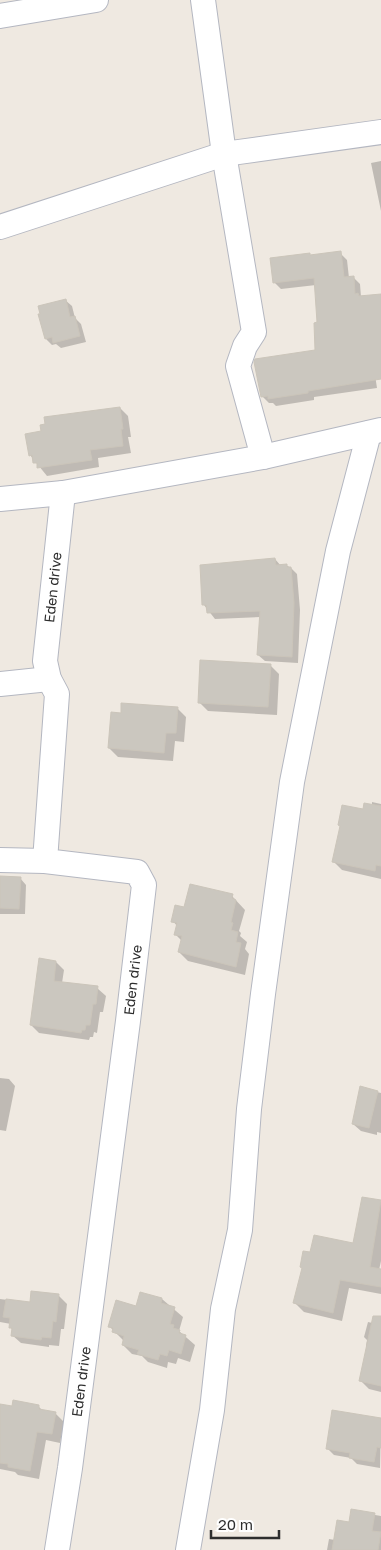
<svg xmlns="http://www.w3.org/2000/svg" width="381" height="1550" viewBox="0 0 381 1550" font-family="'Golos Text',sans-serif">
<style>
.shadow{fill:#0003}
.building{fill:#cbc7bf;stroke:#cbc5ba}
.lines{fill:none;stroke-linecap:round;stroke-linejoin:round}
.minor-casing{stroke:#b4b7c1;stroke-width:26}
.minor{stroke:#fff;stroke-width:24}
.labels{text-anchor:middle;stroke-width:5;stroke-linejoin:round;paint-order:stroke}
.street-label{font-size:14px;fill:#2e2e2e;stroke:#fff}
</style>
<rect width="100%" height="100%" fill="#efe9e1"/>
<path class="shadow" d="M381,161V211L371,163Z
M340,253L347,260L349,278L353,277L360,284L361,297L381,296V374L375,375L377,388L314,397V400L276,406L273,403H269L262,396L316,351L319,324L316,285L281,289L274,282L311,256Z
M65,300L72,306L75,318L81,324L86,342L61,348L56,344L52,345L46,339Z
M120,408L128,416L131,437H128L131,453L98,458L99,467L47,476L30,455L42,432Z
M275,559L281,566L286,565L291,568L297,574L300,610L298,663L265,661L258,655L261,617L215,619L204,605Z
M270,665L279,674L277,715L208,711L199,702Z
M177,708L186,717L184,742L175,741L173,761L118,757L109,748L122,714Z
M372,802L381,804V879L342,870L334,862L364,810L372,805Z
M20,878L26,885L25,914H0V881Z
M232,896L245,910L239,931L241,933L240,936L247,942L245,949L249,954L245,975L188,961L179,952L182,941L175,934L177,926L173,921L185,909Z
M56,962L64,970L62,983L97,988L106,996L103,1012H100L97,1033L94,1032L93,1037H90L89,1040L39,1033L31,1025Z
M0,1078L9,1079L15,1086L6,1131L0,1130Z
M361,1088L381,1093V1133L377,1132V1135L361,1131L353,1124Z
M363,1198L381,1202V1261L379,1270L381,1271V1294L349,1288L342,1321L304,1312L295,1303L311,1254L354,1244Z
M59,1296L67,1304L64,1329H61L59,1346L49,1345V1347L21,1343L12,1335L13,1330L10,1327L11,1324L0,1322V1299L31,1303Z
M162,1299L183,1317L179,1331L195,1345L190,1362L178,1358L176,1364L168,1362L167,1368L148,1362L142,1356L132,1354L123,1345L124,1341L109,1326L137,1307Z
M368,1322L381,1325V1392L369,1389L360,1380L367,1348L366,1346L367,1340L364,1337Z
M0,1405L13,1408L39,1407L43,1411L55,1413L64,1422L60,1443L46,1440L39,1479L18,1475L15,1472L0,1469Z
M381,1419L380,1468L357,1464L351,1458L334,1455L327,1448Z
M352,1511L381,1516V1550H327L329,1539L335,1540L350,1523Z"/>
<path class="building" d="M341,251L344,277L354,276L355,294L358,293L359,296L381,294V379L308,391V393L268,399V396L261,397L254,362L255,359L315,350L314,323L317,322L314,278L273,283L270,258L310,253V255Z
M66,299L70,317L75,316L80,336L53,343L52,337L45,339L38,314H40L38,306Z
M120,407L123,429H121L123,446L90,450L92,460L37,468V463H33L32,455L29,456L25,434L41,431L40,425L45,424L44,417Z
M275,558L276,565L287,564V567H291L294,603L292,657L257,655L260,611L207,613L206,605H202L200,565Z
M200,660L271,664L268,707L198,703Z
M121,703L178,707L176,733H166L164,753L108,748L111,712L121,713Z
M364,803L381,806V866L376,865L375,871L332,862L340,826L338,825L342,805L363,809Z
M0,876L21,877L19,909L0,908Z
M190,884L233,894L232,898L236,900L231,922L233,923L231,930L238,932L236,942L241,943L236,967L178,952L182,936L174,935L177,923L171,922L175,905L184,907Z
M39,958L56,961L54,981L98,986L96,1004H93L90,1025H86L85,1030H82L81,1033L30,1025Z
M360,1086L378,1091L369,1128L352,1124Z
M362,1197L381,1200L370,1267L381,1269V1287L340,1280L333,1313L293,1303L302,1268L300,1267L303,1251L310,1252L314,1235L353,1243Z
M31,1291L59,1294L56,1322L53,1321L51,1338L42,1337L41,1340L11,1336L12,1328H9L10,1318L3,1317L6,1299L30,1302Z
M140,1292L162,1298L161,1303L175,1307L170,1324L174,1325L173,1328L180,1330L179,1333L186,1335L181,1354L169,1350L167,1356L160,1354L158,1360L137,1354L139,1350L122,1345L124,1336L112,1332L113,1328L108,1327L116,1300L136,1306Z
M373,1316H381V1386L359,1381Z
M13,1400L39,1405V1409L56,1412L52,1434L37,1432L30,1471L8,1467V1464L0,1463V1404L12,1406Z
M332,1410L381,1418V1448L377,1447L374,1462L349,1458L350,1453L326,1449Z
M351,1509L375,1513L372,1531L381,1532L378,1550H332L337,1520L349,1522Z"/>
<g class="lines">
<defs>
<g id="minor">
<path d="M203,0L224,154L254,332L245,346L238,366L263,457"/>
<path d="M0,16L96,0"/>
<path d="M0,227L224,154L381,132"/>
<path d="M0,499L63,493L263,457L381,430"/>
<path d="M0,684L49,679"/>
<path d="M0,860L45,861"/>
<path id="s1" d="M57,1550L70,1468L128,1021L144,885L137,872L45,861L57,694L49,679L45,661L63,493"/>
<path d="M188,1550L212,1410L223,1309L240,1230L249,1109L263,994L292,782L338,551L369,433"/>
</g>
</defs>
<use href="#minor" class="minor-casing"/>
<use href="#minor" class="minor"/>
</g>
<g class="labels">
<g class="street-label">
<text dy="5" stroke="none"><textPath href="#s1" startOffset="1055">Eden drive</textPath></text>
<text dy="5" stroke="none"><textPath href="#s1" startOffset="575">Eden drive</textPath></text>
<text dy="5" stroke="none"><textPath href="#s1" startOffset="170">Eden drive</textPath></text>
</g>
</g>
<path d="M211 1530v8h68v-8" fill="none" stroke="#2e2e2e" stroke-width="2.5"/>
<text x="218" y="1530" font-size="15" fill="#2e2e2e" stroke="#ffffff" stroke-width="4" paint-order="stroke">20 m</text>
</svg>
